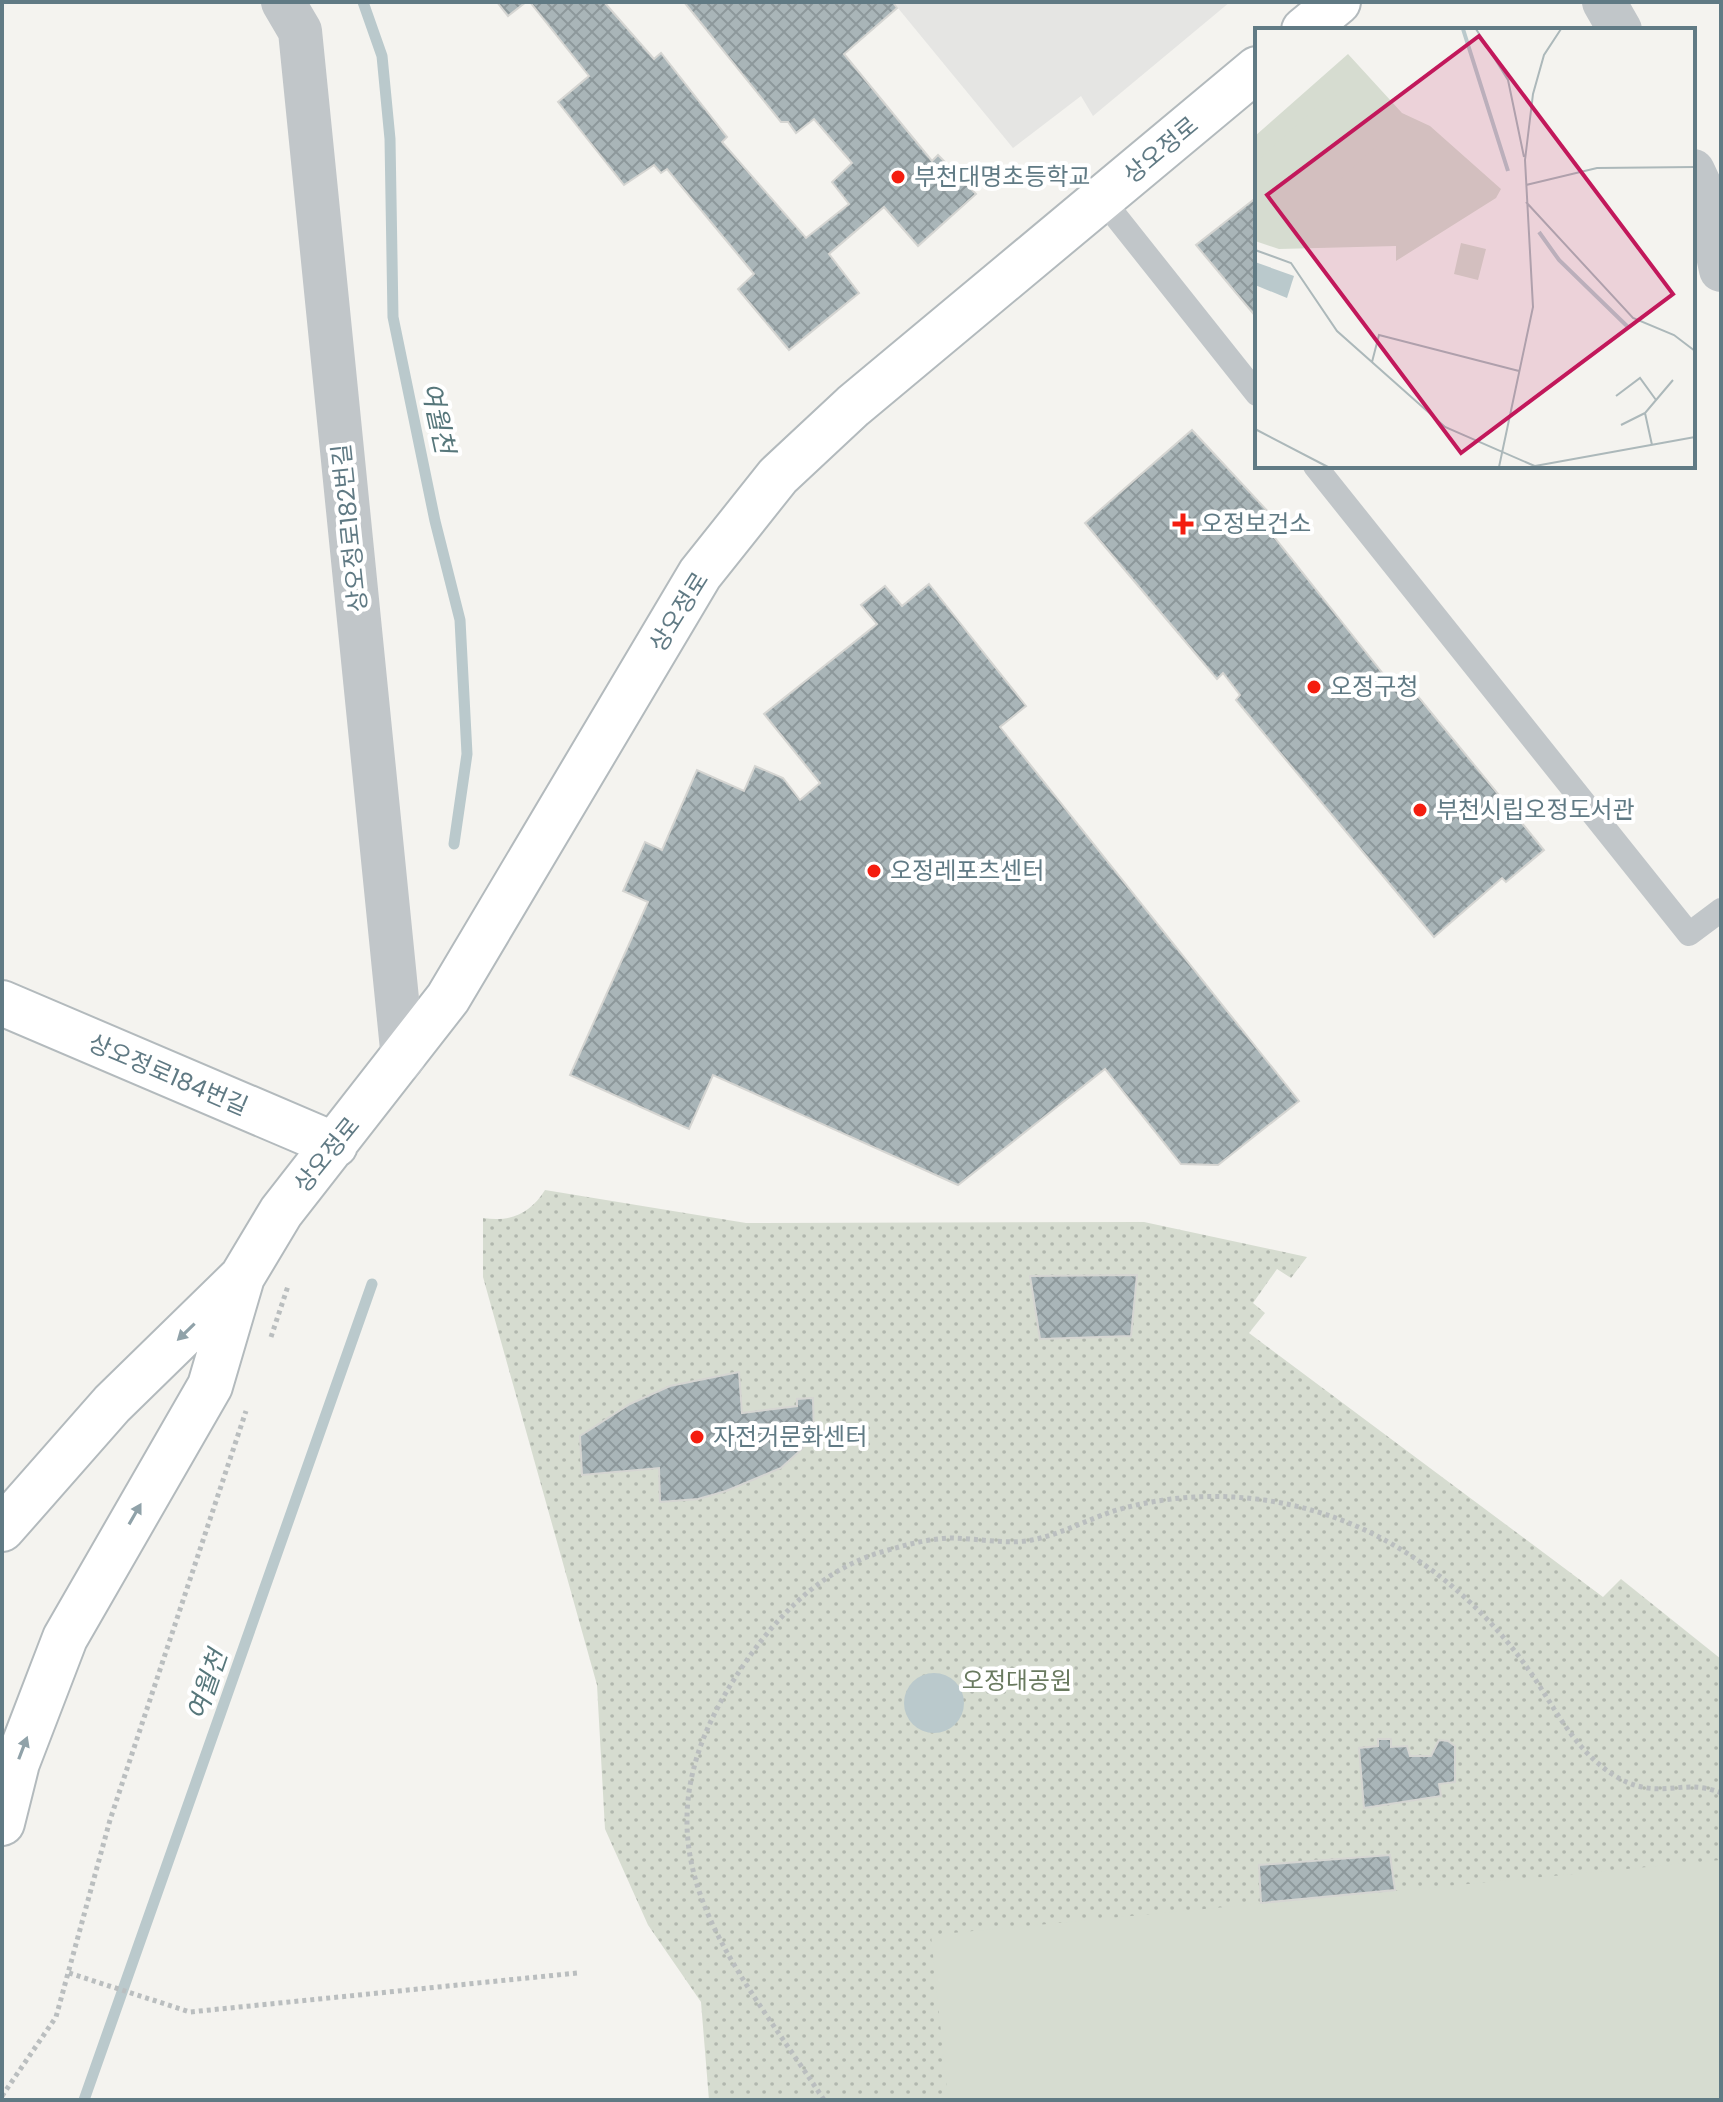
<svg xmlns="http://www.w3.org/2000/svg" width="1723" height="2102" viewBox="0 0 1723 2102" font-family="Poppins,'Noto Sans KR',sans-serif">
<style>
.built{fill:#e5e5e3}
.park{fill:url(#park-dots)}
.garden{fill:#d6dcd0}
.water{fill:#bac9cc}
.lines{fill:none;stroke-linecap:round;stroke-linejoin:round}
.stream{stroke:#bac9cc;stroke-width:11}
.building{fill:url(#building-cross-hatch);stroke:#d5d5d2;stroke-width:2}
.secondary-casing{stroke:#b3babd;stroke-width:48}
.path{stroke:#babebf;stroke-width:5;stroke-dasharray:4 4;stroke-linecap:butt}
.lane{stroke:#c1c6c9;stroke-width:24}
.street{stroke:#c1c6c9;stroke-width:44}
.secondary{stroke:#fff;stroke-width:44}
.oneway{fill:#90a2a9}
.poi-dot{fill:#f41d0f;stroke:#fff;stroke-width:3}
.labels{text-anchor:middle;stroke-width:8;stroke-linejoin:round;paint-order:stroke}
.street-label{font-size:24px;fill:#607a84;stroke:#fff}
.poi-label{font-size:24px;fill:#607a84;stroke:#fff;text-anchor:start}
.park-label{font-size:24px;fill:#697a5f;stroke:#fff}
.water-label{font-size:26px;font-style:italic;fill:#57777b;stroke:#fff}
.inset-river{fill:none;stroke:#bac9cc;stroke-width:4}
.inset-road{fill:none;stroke:#acb8ba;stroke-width:2}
.view{fill:#c2185b;fill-opacity:0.15;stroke:#c2185b;stroke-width:4}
.inset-edge{fill:none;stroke:#607a84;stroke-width:4}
</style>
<defs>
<pattern id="park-dots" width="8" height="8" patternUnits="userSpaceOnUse" patternTransform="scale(2)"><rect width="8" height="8" fill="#d6dcd0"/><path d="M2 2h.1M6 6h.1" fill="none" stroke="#b1b7ae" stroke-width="1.8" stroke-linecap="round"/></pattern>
<pattern id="building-cross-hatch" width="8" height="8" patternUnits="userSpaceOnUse" patternTransform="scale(2)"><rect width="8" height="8" fill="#a9b5b8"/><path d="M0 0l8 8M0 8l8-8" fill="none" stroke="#8d989b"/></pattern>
</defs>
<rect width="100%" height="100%" fill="#f4f3ef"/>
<path class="built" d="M893,2H1230L1093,116L1081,96L1013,148Z"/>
<path class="park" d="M545,1190L746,1223L1144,1222L1307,1257L1291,1278L1277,1269L1253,1303L1265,1313L1249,1333L1603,1597L1621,1579L1721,1659V2100H709L701,2002L648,1925L605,1829L597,1685L483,1277V1218C511,1222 530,1214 545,1190Z"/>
<path class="garden" d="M1720,1860L1721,2100H948L931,1935Z"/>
<path class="water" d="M904 1703a30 30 0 1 1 60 0a30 30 0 1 1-60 0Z"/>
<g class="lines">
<path class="stream" d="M363,2L382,56L390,139L393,317L435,521L460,620L467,754L454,844
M84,2100L372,1284"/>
</g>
<path class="building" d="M497,2H526L508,16Z
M530,2H604L654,59L661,53L727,137L722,142L806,238L849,204L832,182L852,163L814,119L796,133L788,122H781L684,2H893L897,8L844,54L932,161L938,155L976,194L918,246L884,207L829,254L859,293L789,350L738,289L754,274L667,169L661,173L654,165L624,185L558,102L589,76Z
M1257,197V318L1196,245Z
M1192,430L1272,516L1263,523L1396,690L1407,683L1544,850L1506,882L1502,878L1434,937L1236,700L1240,695L1223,673L1217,679L1085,523Z
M929,584L1026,706L1000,727L1299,1101L1218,1165L1181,1164L1105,1069L958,1185L713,1075L689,1129L570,1075L648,902L623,891L645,842L662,850L697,770L744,791L755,766L783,778L800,800L820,783L764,714L877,624L861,605L885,586L902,606Z
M1137,1275L1131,1336L1040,1339L1030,1276Z
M739,1372L742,1413L797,1406V1399L813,1398L814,1438L781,1468L726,1491L698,1499L660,1502L659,1468L582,1475L580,1436L630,1404L670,1386Z
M1378,1739H1391V1747L1407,1746L1410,1756H1431L1439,1740L1448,1741L1455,1746V1782L1439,1784L1441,1796L1364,1808L1359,1748L1378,1746Z
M1390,1855L1395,1890L1261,1903L1259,1865Z"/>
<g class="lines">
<defs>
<path id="secondary" d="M1304,30L1338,2
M2,1003L335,1145
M2,1529L112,1404L240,1279
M2,1823L17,1763L65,1638L210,1386L242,1277L281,1212L448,998L700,574L778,476L853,406L1257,69"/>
</defs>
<use href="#secondary" class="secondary-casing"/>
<path class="path" d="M271,1337L288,1286
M69,1973L190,2012L577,1973
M2,2096L56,2017L110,1820L246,1411
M824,2100C722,1945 618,1843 747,1660C780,1613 822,1571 878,1553C902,1546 925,1539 950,1538C976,1538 1006,1545 1032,1540C1062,1534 1088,1519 1117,1510C1180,1492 1248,1492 1311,1510C1402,1535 1483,1601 1535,1679C1558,1714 1576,1750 1612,1774C1658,1804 1681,1776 1721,1793"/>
<path class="lane" d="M1102,199L1257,394
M1315,466L1689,934L1721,910"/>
<path class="street" d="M283,2L300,31L403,1059
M1604,2L1620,30
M1693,171L1707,201L1721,270"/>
<use href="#secondary" class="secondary"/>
</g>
<defs><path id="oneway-solid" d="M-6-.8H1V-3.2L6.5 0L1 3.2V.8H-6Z" transform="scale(2)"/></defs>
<g class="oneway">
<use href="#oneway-solid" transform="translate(186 1332) rotate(136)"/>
<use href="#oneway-solid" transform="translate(135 1514) rotate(-60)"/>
<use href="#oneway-solid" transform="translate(23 1748) rotate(-69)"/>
</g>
<g class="poi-dot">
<circle cx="898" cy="177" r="8"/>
<path d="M1179 512h8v8h8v8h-8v8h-8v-8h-8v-8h8z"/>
<circle cx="1314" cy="687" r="8"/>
<circle cx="1420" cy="810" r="8"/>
<circle cx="874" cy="871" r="8"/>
<circle cx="697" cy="1437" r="8"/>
</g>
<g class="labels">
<g class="street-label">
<text transform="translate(1161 150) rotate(-40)" y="8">상오정로</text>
<text transform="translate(350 528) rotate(-96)" y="8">상오정로182번길</text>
<text transform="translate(679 612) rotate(-58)" y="8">상오정로</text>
<text transform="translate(168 1075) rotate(23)" y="8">상오정로184번길</text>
<text transform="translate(327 1155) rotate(-51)" y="8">상오정로</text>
</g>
<g class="poi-label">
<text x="914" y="185">부천대명초등학교</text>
<text x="1201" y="532">오정보건소</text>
<text x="1330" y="695">오정구청</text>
<text x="1436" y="818">부천시립오정도서관</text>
<text x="890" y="879">오정레포츠센터</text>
<text x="713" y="1445">자전거문화센터</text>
</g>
<g class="park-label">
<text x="1017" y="1689">오정대공원</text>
</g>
<g class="water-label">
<text transform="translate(438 418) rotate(78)" y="9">여월천</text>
<text transform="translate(207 1685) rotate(-71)" y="9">여월천</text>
</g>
</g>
<g transform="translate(1255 28)">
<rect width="440" height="440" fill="#f4f3ef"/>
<path d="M93,26L147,85L175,98L246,161L241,170L141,233V218L24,221L0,213V108Z" fill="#d6dcd0"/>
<path d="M78,64L125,115L35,197L0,158V135ZM206,215L231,221L223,252L199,246Z" fill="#d6dcd0"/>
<path d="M0,234L39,248L32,270L0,257Z" fill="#bac9cc"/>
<path class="inset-river" d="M208,1L253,143M284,204L304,232L374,300"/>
<path class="inset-road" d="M221,1L253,52L269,129M271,157L342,140L440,139M271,174L378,290L419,307L440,323M0,222L36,235L82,303L190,399L282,439M117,334L124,307L264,343M361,368L385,350L401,372M366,397L390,385M0,401L73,439M397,417L390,385L418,352M280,438L440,409M244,439L278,279L270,132L278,66L289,27L306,1"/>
<path class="view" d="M224,8L418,266L206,425L12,167Z"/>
<rect width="440" height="440" class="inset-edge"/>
</g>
<rect width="1723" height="2102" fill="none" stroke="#607a84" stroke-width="8"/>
</svg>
